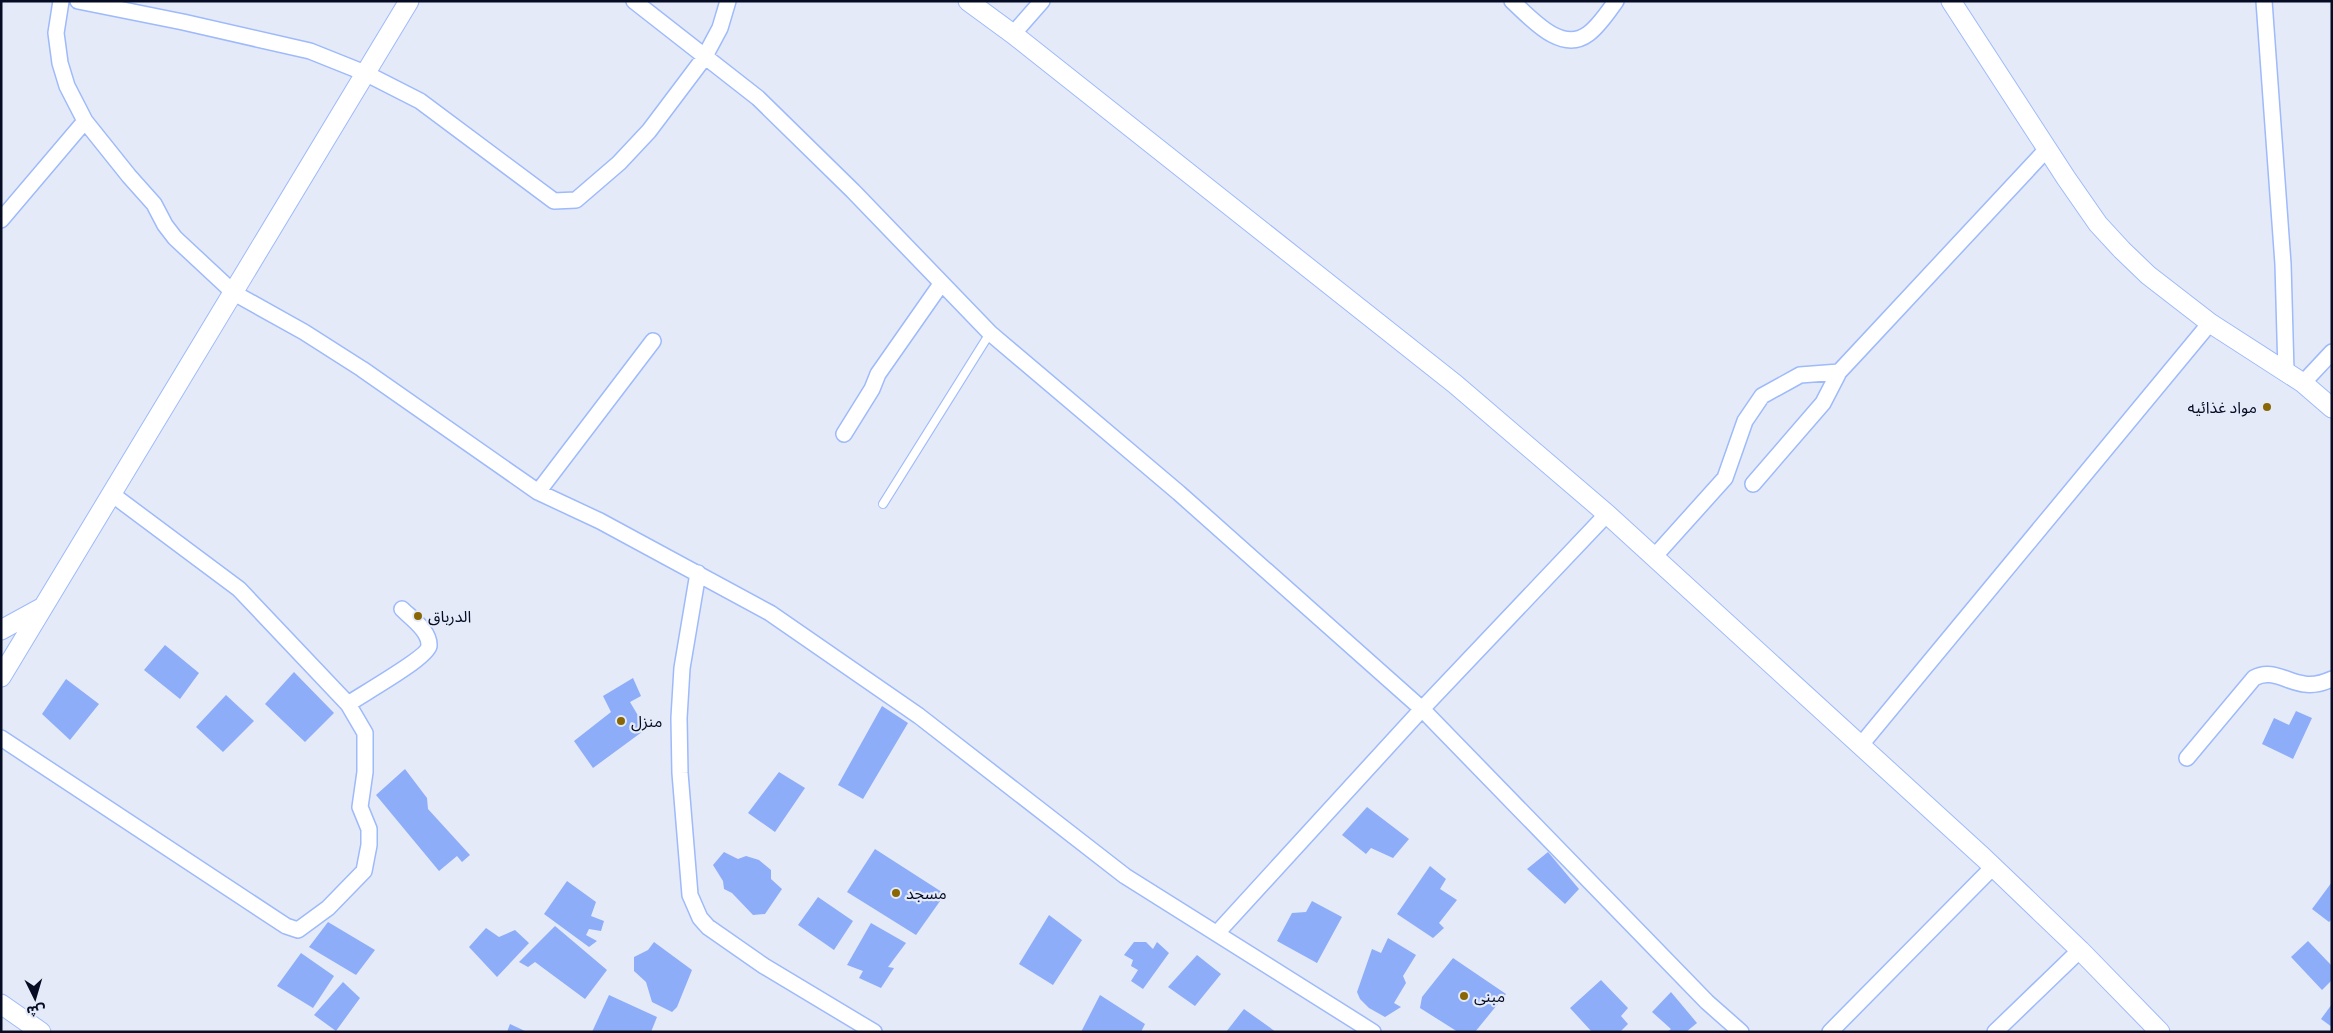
<svg xmlns="http://www.w3.org/2000/svg" width="2333" height="1033" viewBox="0 0 2333 1033" font-family="'Exo 2','Noto Sans Arabic',sans-serif">
<style>
.building{fill:#8dadf9}
.lines{fill:none;stroke-linecap:round;stroke-linejoin:round}
.service-casing{stroke:#9ebafb;stroke-width:10}
.minor-casing{stroke:#9ebafb;stroke-width:18}
.tertiary-casing{stroke:#9ebafb;stroke-width:21}
.service{stroke:#fff;stroke-width:8}
.minor{stroke:#fff;stroke-width:15}
.tertiary{stroke:#fff;stroke-width:19}
.poi-dot{fill:#886704;stroke:#e4eaf8;stroke-width:2}
.labels{text-anchor:middle;stroke-width:4.5;stroke-linejoin:round;paint-order:stroke}
.poi-label{font-size:16px;fill:#050c23;stroke:#e4eaf8;text-anchor:start}
</style>
<rect width="100%" height="100%" fill="#e4eaf8"/>
<path class="building" d="M165,645L199,673L180,699L144,670Z
M294,672L334,713L305,742L265,704Z
M633,678L641,696L630,702L646,729L593,768L574,741L611,712L603,696Z
M66,679L99,704L70,740L42,714Z
M226,695L254,721L223,752L196,727Z
M882,706L908,723L863,799L838,785Z
M2296,711L2312,718L2293,759L2262,744L2274,718L2289,725Z
M405,769L427,798L428,809L470,855L462,862L457,856L439,871L376,795Z
M779,772L805,788L775,832L748,813Z
M1367,807L1409,839L1393,858L1371,848L1366,854L1342,835Z
M875,849L945,894L916,935L847,892Z
M724,852L738,859L746,856L759,860L771,870V879L782,889L765,914L753,915L732,893L724,889L723,881L713,865Z
M1548,852L1579,889L1565,904L1527,869Z
M1430,866L1446,879L1440,889L1457,900L1439,923L1444,928L1433,938L1397,914Z
M567,881L596,902L591,916L604,921L601,931L589,929L586,935L597,941L589,947L544,914Z
M2332,882V919L2329,922L2312,909Z
M818,897L853,921L834,950L798,925Z
M1312,901L1342,917L1317,963L1277,941L1292,913L1306,912Z
M1049,915L1082,940L1053,985L1019,964Z
M328,922L375,950L356,975L309,947Z
M871,923L906,943L888,967L894,968L881,988L859,978L863,971L847,965Z
M555,926L607,970L585,999L535,962L528,967L519,962Z
M486,928L499,937L515,930L529,943L497,977L469,947Z
M1388,938L1416,955L1403,976L1406,983L1394,1003L1401,1007L1385,1017L1369,1008L1360,999L1357,992L1372,949L1381,953Z
M2308,941L2332,966V980L2322,990L2291,957Z
M654,942L692,970L677,1007L672,1012L652,1002L646,982L634,971V957L648,950Z
M1134,942H1146L1153,949L1157,942L1169,953L1143,989L1131,981L1138,970L1131,966L1133,960L1124,955Z
M301,953L334,976L313,1008L277,986Z
M1197,955L1221,974L1195,1006L1168,987Z
M1453,958L1506,994L1475,1032H1458L1420,1008L1422,997Z
M1601,980L1628,1008L1621,1016L1628,1024L1620,1032H1592L1570,1008Z
M343,982L360,998L336,1031L314,1015Z
M1671,992L1697,1023L1686,1032H1667L1671,1029L1652,1012Z
M609,995L657,1017L651,1032H592Z
M1100,995L1145,1024L1141,1032H1081Z
M2332,1004V1027L2321,1019Z
M1244,1009L1276,1032H1226Z
M510,1024L527,1032H507Z"/>
<g class="lines">
<defs>
<path id="service" d="M883,504L990,333"/>
<path id="minor" d="M61,1L56,33L60,63L67,86L85,121L129,176L154,204L165,225L175,238L234,293L304,332L362,369L538,492L600,521L770,613L919,716L1125,876L1373,1032
M78,1L183,22L310,51L365,73L420,101L554,201L576,200L619,163L649,131L704,58L720,28L728,1
M634,1L758,98L853,191L990,333L1179,493L1422,709L1707,1002L1741,1032
M1512,1C1531,18 1561,54 1588,34C1599,26 1608,12 1616,1
M2264,1L2283,264L2286,372
M1013,34L1042,1
M1,220L85,121
M2303,383L2332,352
M844,434L872,389L878,374L941,284
M1753,484L1823,403L1839,372
M538,492L653,341
M1654,557L1725,478L1745,421L1762,396L1800,375L1839,372L2047,149
M698,573L682,668L679,718L680,773L690,895L700,918L708,927L764,966L874,1032
M348,704C361,695 427,658 429,646C430,631 411,618 402,609
M1,738L286,926L298,930L328,908L364,871L369,845V829L360,807L365,772V733L348,704L239,589L113,495
M1860,746L2210,323
M2187,758L2254,678C2271,668 2287,682 2304,684C2314,686 2323,683 2332,679
M1218,932L1422,709L1607,514
M1830,1032L1993,867
M1995,1032L2080,950"/>
<path id="tertiary" d="M968,1L1013,34L1455,384L1607,514L1984,858L2080,950L2160,1032
M1951,1L2066,178L2098,224L2122,250L2148,275L2210,323L2303,383L2332,408
M1,630L43,607
M1,677L409,1
M1,1004L41,1032"/>
</defs>
<use href="#service" class="service-casing"/>
<use href="#minor" class="minor-casing"/>
<use href="#tertiary" class="tertiary-casing"/>
<use href="#service" class="service"/>
<use href="#minor" class="minor"/>
<use href="#tertiary" class="tertiary"/>
</g>
<g class="poi-dot">
<circle cx="2267" cy="407" r="5"/>
<circle cx="418" cy="616" r="5"/>
<circle cx="621" cy="721" r="5"/>
<circle cx="896" cy="893" r="5"/>
<circle cx="1464" cy="996" r="5"/>
</g>
<g class="labels">
<g class="poi-label">
<text x="2257" y="413" text-anchor="end">مواد غذائيه</text>
<text x="428" y="622">الدرباق</text>
<text x="631" y="727">منزل</text>
<text x="906" y="899">مسجد</text>
<text x="1474" y="1002">مبنى</text>
</g>
</g>
<rect width="2333" height="1033" fill="none" stroke="#050c23" stroke-width="5"/>
<g transform="translate(35 998) rotate(175)" stroke="#e4eaf8" stroke-width="4" paint-order="stroke">
<path d="M0-4L9 19L0 12L-9 19Z" fill="#050c23"/>
<text y="-8" font-size="14" font-weight="bold" text-anchor="middle" fill="#050c23">ش</text>
</g>
</svg>
